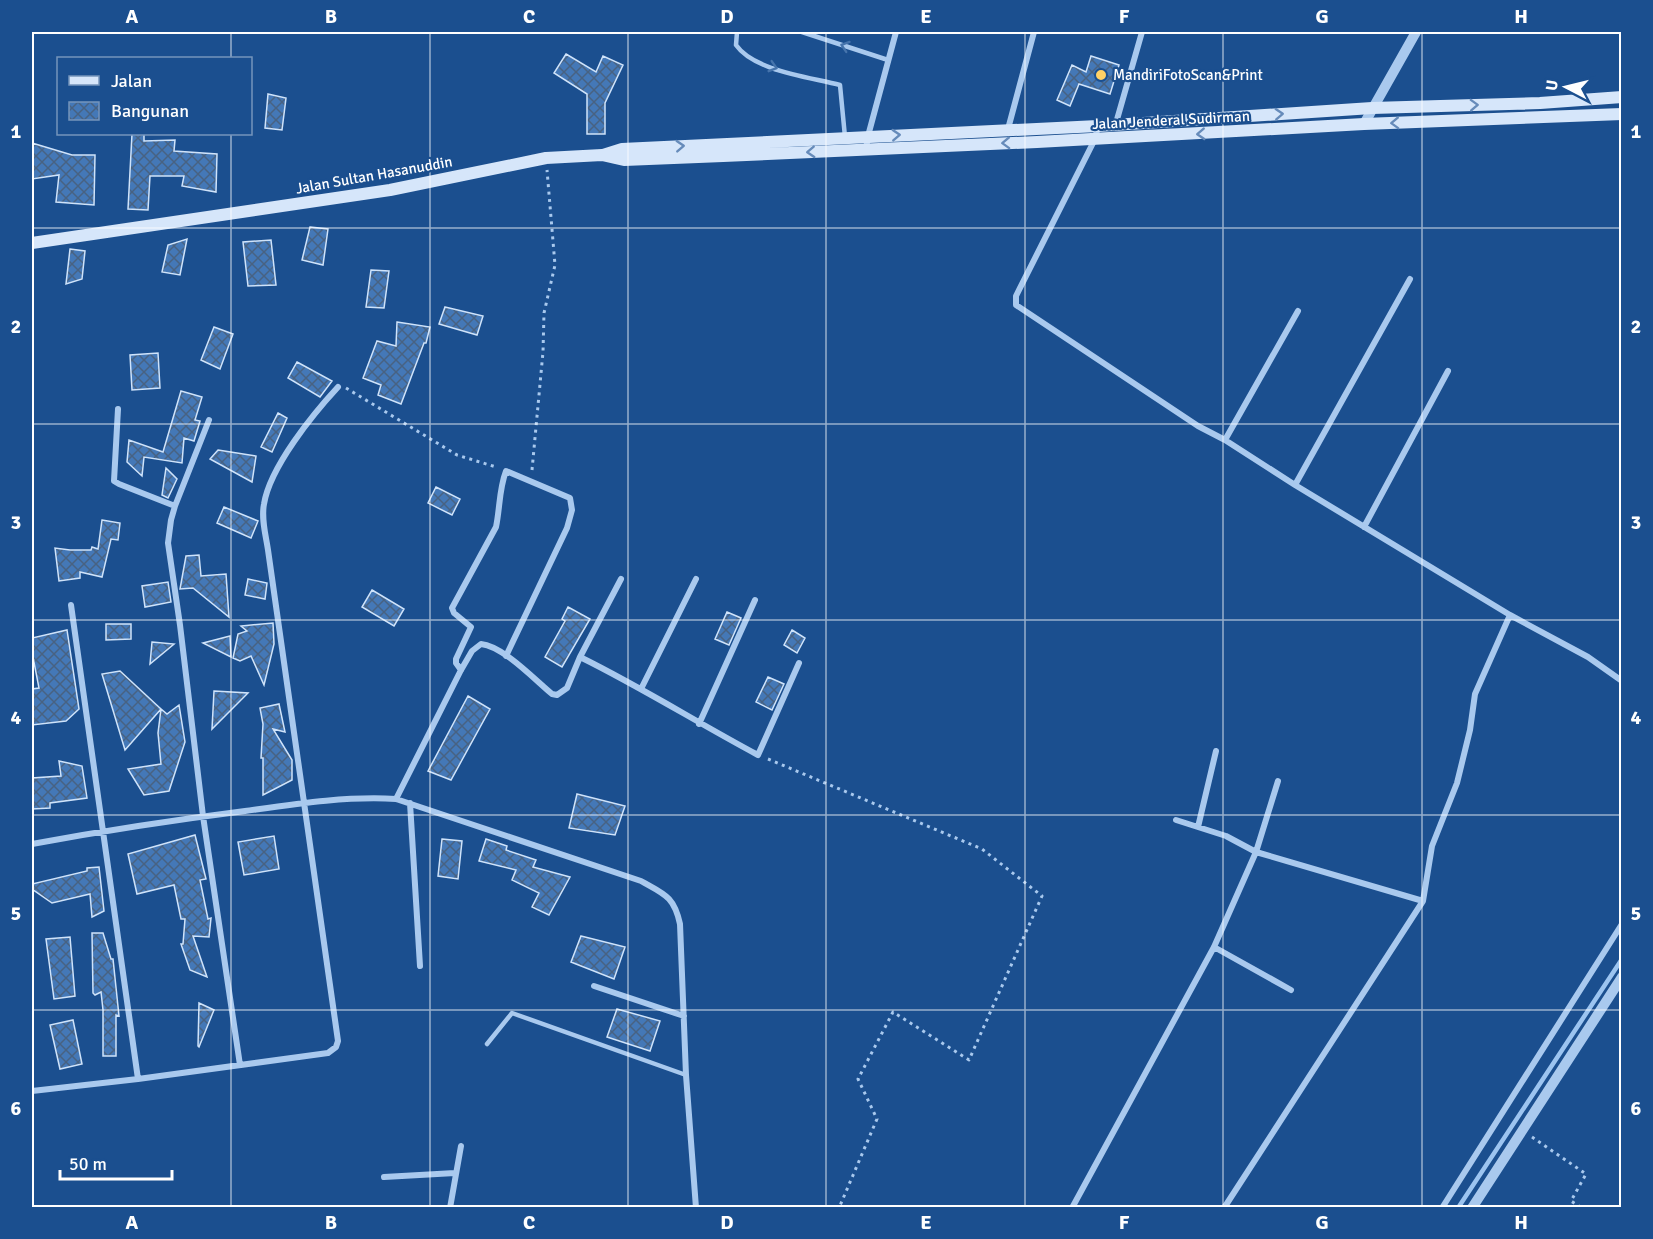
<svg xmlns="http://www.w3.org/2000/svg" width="1653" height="1239" viewBox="0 0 1653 1239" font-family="Signika,sans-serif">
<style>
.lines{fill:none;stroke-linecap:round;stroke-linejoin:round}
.stream{stroke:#9cc4f0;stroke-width:4.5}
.building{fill:url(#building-cross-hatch);stroke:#cfe3fa;stroke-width:1.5}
.path{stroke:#a9c9ee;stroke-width:3;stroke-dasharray:3 4.5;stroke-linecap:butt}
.service{stroke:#a9c9ee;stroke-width:4.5}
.minor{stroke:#a9c9ee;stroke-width:6}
.tertiary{stroke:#a9c9ee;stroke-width:10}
.secondary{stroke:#d6e6fa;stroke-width:12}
.oneway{stroke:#4674ac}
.oneway2{stroke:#668bba}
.grid{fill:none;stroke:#fff;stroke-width:1.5;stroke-opacity:0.55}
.poi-dot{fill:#ffd166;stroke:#1b4f8f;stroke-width:2}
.labels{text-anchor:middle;stroke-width:4.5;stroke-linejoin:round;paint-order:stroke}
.poi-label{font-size:15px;fill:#fff;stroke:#1b4f8f;text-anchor:start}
.street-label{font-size:15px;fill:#fff;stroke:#1b4f8f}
.neatline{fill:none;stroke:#fff;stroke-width:2}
.grid-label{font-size:20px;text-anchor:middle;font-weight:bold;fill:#fff}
</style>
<defs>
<pattern id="building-cross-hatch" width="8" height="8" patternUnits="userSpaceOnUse" patternTransform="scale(1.5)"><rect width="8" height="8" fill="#4478b7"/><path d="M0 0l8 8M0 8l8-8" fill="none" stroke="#486282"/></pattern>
</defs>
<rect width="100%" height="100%" fill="#1b4f8f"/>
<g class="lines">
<path class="stream" d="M1458,1208L1622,959"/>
</g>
<path class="building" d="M566,54L596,72L603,56L623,65L605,103V134H587V94L554,73Z
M1091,56L1119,65L1110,94L1079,84L1070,106L1057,100L1072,65L1086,72Z
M268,94L286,98L282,130L265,128Z
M132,134H144V141L175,140L174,151L217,154L216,192L182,186L184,176H150L148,210L128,209Z
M32,143L72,155H95L94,205L56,202L59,175L32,179Z
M310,227L328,229L323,265L302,260Z
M187,239L180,275L162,272L168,245Z
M271,240L276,285L248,286L243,242Z
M70,249L85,251L82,279L66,284Z
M371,270L389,271L384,308L366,307Z
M445,307L483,316L477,335L439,324Z
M397,322L430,327L426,343H424L401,404L378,395L381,385L363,378L377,341L396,346Z
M214,327L233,334L220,369L201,360Z
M158,353L160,388L132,390L130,355Z
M297,362L332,381L320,397L288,378Z
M181,391L202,397L195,420L200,421L194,441L184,438L182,463L144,457L142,476L127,462L129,440L163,452Z
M278,413L287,418L272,452L261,447Z
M218,450L256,456L252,482L210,459Z
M166,468L177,479L168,498L162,495Z
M436,487L460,499L452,515L428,503Z
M224,507L258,521L251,538L217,523Z
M102,520L120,523L118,540L111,539L102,577L80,572V578L59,581L55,548L70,550H91L92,547L98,549Z
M199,555L201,576L226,574L229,617L193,588L180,589L186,556Z
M248,579L267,583L265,599L245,595Z
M168,582L171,602L145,607L142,586Z
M372,590L404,609L394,626L362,607Z
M568,607L590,619L562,667L545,657L565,621L562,619Z
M727,612L741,618L729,645L715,639Z
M273,623L274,644L264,685L251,656L240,661L233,658L238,634L247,631L241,626Z
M106,624H131V639L106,640Z
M67,630L79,709L66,721L32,725V689L39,688L32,652V638Z
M792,630L805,638L797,653L784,645Z
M230,636L231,657L203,643Z
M152,642L174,644L150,664Z
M120,671L161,709L125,750L102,674Z
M768,677L784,684L772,710L756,702Z
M214,691L248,693L212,729Z
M468,696L490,709L451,780L428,771Z
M279,704L285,732L273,729L292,760V780L263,795V758H261L263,724L260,708Z
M179,705L185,742L169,791L144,795L128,769L161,764L158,733L161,709L167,714Z
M59,761L82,766L87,798L50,803V808L32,809V778L61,776Z
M577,794L625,806L615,835L569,828Z
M195,835L206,879L200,880L208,919L211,918L209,937L193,936L207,977L190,970L181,944H183L185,919H181L174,885L137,894L128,854Z
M274,836L279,869L244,875L238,842Z
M442,839L462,841L458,879L438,876Z
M486,839L507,846L506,850L536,860L533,867L570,877L549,915L532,907L539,893L512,880L516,870L479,861Z
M99,867L104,911L92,917L90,894L52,903L32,889V884L87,871V868Z
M92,933H103L111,959H113L119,1016L116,1015V1056H103V1010L101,992L95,995L93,993Z
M581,936L625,947L614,979L571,962Z
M70,937L75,996L54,999L46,939Z
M199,1003L214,1010L199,1047L198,1046Z
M617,1009L660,1021L650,1051L607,1037Z
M73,1020L82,1064L60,1069L50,1025Z"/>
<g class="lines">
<path class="path" d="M346,388L457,455L496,467
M532,470L543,352L544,313L555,265L547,170
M768,759L982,849L1042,896L969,1060L893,1012L858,1079L877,1119L839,1208
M1532,1137L1586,1174L1571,1201L1582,1208"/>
<path class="service" d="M737,32L736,45C754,71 810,77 840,85L845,137
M802,32L888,60
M487,1044L512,1013L686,1075"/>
<path class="minor" d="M1116,123L1142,32
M1098,126L1095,139L1016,296V305L1198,426L1225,440L1295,485L1510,615L1588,657L1622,681
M1008,129L1034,32
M866,149L868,136L896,32
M118,409L114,481L119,484L175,506
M209,420L175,506L171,520L168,543L180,625L203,816L240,1065
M1225,440L1298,311
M1295,485L1410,279
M1364,527L1448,371
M71,605L138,1079
M580,657L621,579
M461,670L456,663V659L471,627L454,613L452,608L496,527C500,508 499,489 506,471L570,498L572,510L567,528L506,656
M641,689L696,579
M699,724L755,600
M396,799L461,670L472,651L481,644C503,646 535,680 552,694L557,695L567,688L580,657C641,687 698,723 758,755L799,663
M410,803L420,966
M1176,820L1226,836L1256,852L1423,901
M1198,827L1216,751
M32,844C102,831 174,820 245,811C295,804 346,796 396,799L641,881C664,894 674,896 680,924L686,1075L696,1208
M1214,947L1291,990
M594,986L684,1016
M32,1091L138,1079L328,1053L336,1047L338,1041L268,550C266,536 261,519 264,504C270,467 313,414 338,387
M384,1177L455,1173
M450,1208L461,1146
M1072,1208L1214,947L1256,852L1278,781
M1224,1208L1423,901L1432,846L1457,783L1470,730L1475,694L1510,615
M1442,1208L1622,924"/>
<path class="tertiary" d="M1364,124L1416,32
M1472,1208L1622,977"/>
<path class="secondary" d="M603,155L622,149L1098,126L1372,108L1540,103L1622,97
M32,243L390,190L546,158L602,155L624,160L723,156L1037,142L1364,124L1622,114"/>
</g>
<defs><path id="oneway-chevron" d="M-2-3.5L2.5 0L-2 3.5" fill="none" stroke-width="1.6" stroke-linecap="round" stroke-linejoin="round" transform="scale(1.5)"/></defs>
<g class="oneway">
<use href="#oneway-chevron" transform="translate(845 46) rotate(-162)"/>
<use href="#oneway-chevron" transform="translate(773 67) rotate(17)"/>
</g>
<g class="oneway2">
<use href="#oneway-chevron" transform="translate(1474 105) rotate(-2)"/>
<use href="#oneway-chevron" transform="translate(1279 114) rotate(-3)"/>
<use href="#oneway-chevron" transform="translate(1395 123) rotate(178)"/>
<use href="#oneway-chevron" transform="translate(1201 134) rotate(177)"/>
<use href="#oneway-chevron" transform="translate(896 135) rotate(-3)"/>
<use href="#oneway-chevron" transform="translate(1006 143) rotate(178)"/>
<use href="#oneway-chevron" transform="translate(680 146) rotate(-3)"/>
<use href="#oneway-chevron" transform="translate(811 152) rotate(177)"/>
</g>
<path class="grid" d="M231,32V58M430,32V1208M628,32V1208M826,32V1208M1025,32V1208M1223,32V1208M1422,32V1208M231,134V1208M32,228H1622M32,424H1622M32,620H1622M32,815H1622M32,1010H1622"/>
<circle class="poi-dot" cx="1101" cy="75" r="6"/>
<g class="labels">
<g class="poi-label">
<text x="1113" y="80">MandiriFotoScan&amp;Print</text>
</g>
<g class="street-label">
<text transform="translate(1171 120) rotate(-3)" y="5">Jalan Jenderal Sudirman</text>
<text transform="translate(374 175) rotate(-10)" y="5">Jalan Sultan Hasanuddin</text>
</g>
</g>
<rect width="1653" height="1239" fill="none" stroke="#1b4f8f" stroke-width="66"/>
<rect x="57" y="57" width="195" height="78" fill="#1b4f8f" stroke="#7695bc" stroke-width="1.5"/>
<rect x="69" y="76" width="30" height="9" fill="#d6e6fa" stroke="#7695bc" stroke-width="1.5"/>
<text x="111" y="87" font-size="18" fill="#ffffff">Jalan</text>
<rect x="69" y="102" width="30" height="18" fill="url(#building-cross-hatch)" stroke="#7695bc" stroke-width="1.5"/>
<text x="111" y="117" font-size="18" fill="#ffffff">Bangunan</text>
<g transform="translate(1566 87) rotate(277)" stroke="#1b4f8f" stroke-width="4.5" paint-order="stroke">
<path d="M0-4.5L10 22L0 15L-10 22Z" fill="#ffffff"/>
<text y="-9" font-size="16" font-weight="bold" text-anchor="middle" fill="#ffffff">U</text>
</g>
<path d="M60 1170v9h112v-9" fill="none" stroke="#ffffff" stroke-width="3"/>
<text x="69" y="1170" font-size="18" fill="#ffffff" stroke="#1b4f8f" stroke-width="4.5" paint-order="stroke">50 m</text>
<rect x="33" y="33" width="1587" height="1173" class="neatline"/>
<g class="grid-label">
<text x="132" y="23">A</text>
<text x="331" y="23">B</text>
<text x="529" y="23">C</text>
<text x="727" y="23">D</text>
<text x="926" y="23">E</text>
<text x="1124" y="23">F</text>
<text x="1322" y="23">G</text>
<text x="1521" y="23">H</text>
<text x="16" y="138">1</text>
<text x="1636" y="138">1</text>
<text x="16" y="333">2</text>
<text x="1636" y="333">2</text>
<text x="16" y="529">3</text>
<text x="1636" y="529">3</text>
<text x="16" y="724">4</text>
<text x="1636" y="724">4</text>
<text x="16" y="920">5</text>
<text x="1636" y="920">5</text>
<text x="16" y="1115">6</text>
<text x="1636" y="1115">6</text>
<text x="132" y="1229">A</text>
<text x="331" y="1229">B</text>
<text x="529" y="1229">C</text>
<text x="727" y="1229">D</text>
<text x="926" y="1229">E</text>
<text x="1124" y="1229">F</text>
<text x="1322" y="1229">G</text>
<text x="1521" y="1229">H</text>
</g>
</svg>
